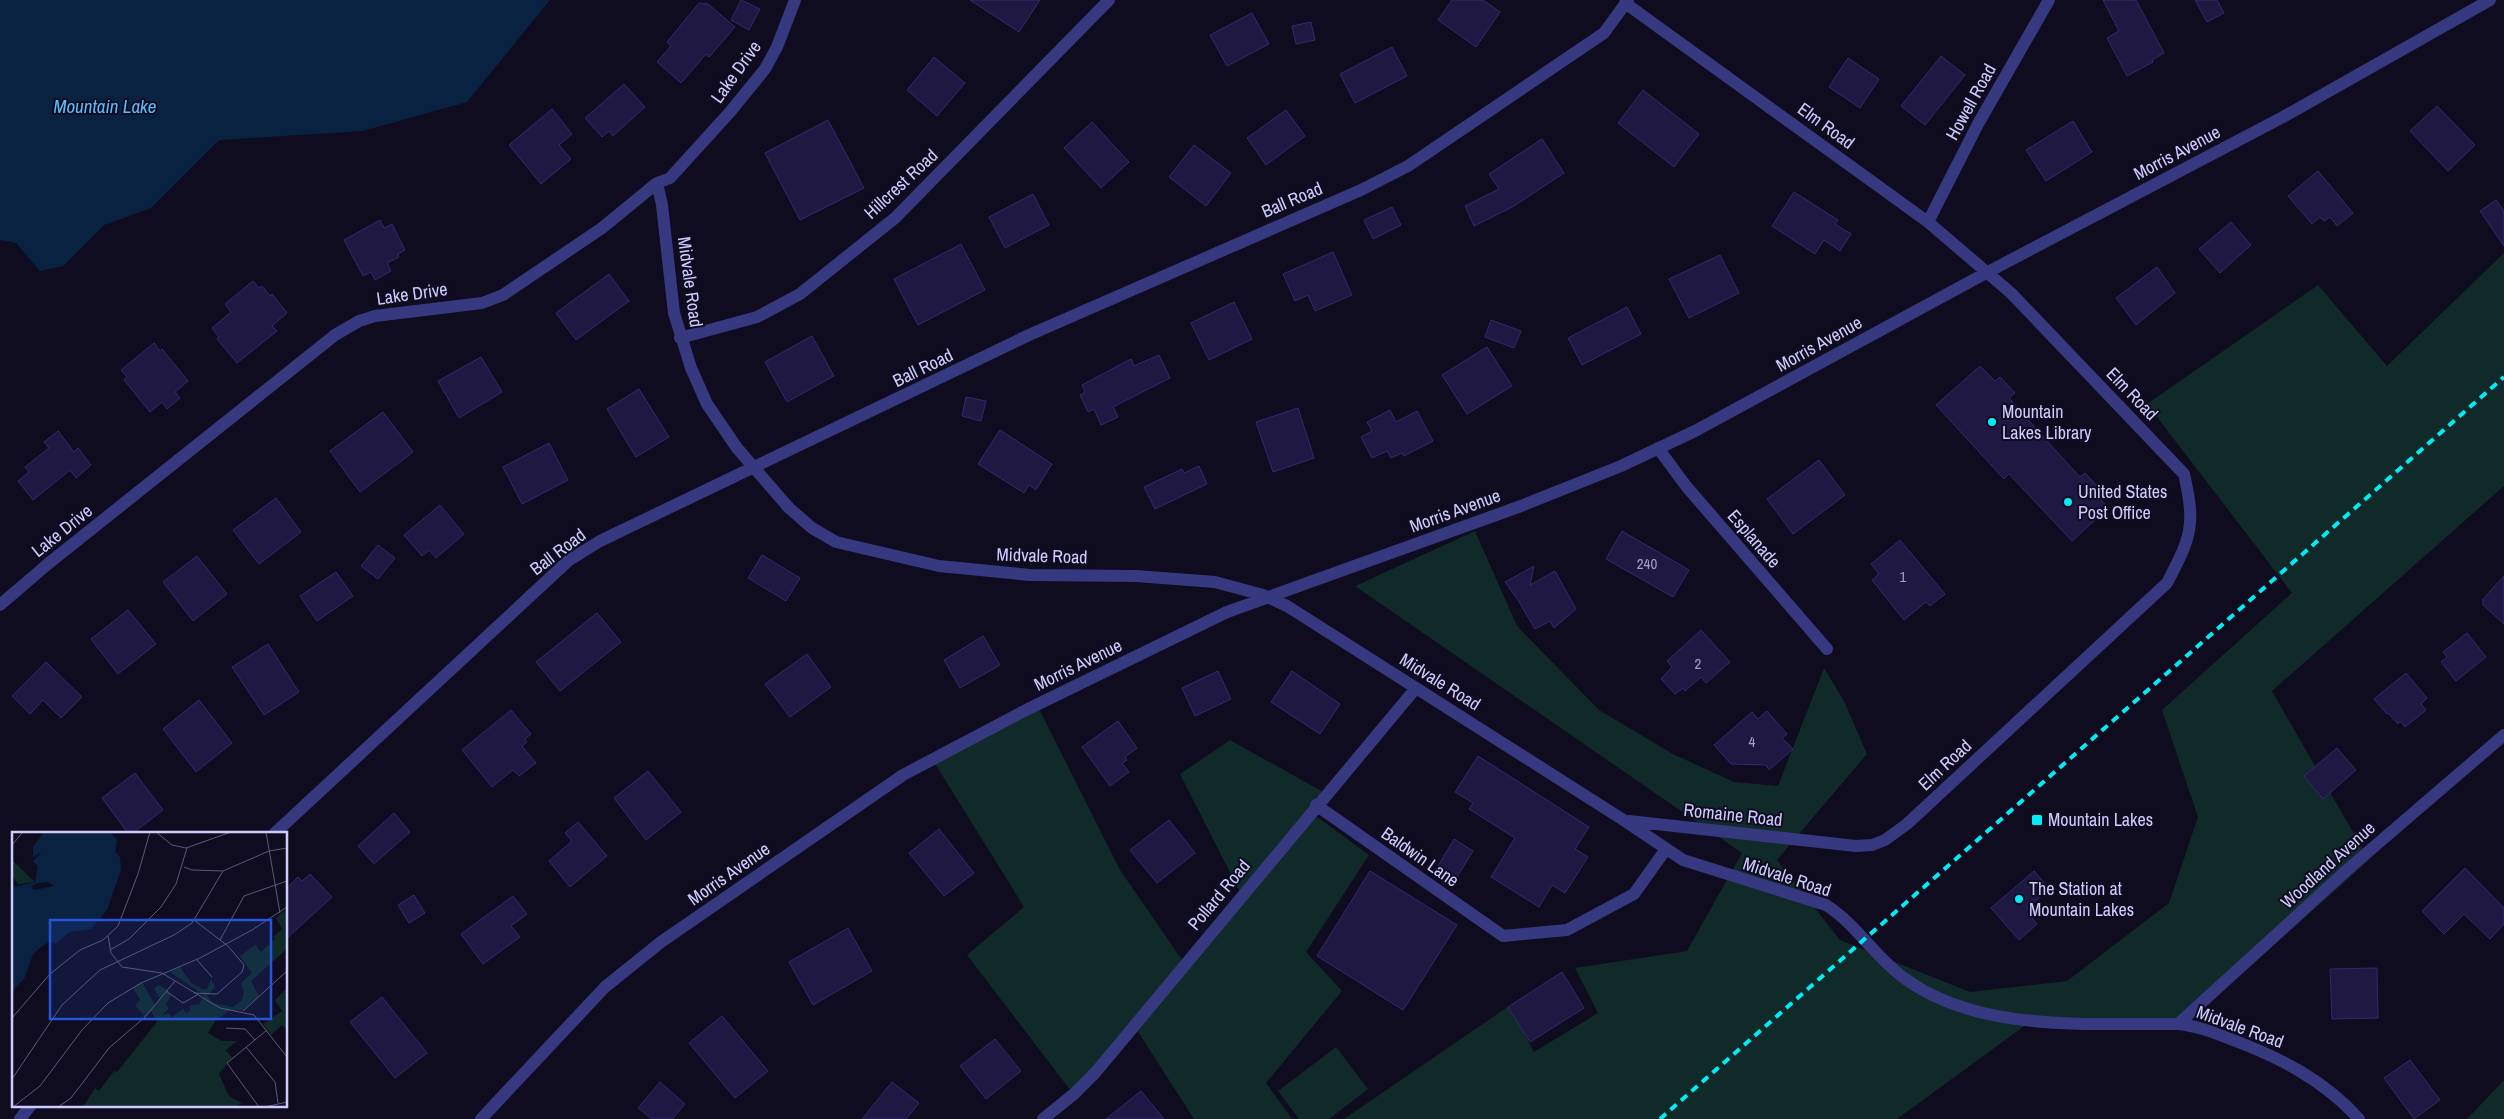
<svg xmlns="http://www.w3.org/2000/svg" width="2504" height="1119" viewBox="0 0 2504 1119" font-family="'Archivo Narrow',sans-serif">
<style>
.green{fill:#0f2a28}
.water{fill:#0a2242}
.building{fill:#1e1842;stroke:#332a6e}
.lines{fill:none;stroke-linecap:round;stroke-linejoin:round}
.minor{stroke:#363880;stroke-width:12}
.rail{stroke:#00edf7;stroke-width:4;stroke-dasharray:8 6;stroke-linecap:butt}
.poi-dot{fill:#00edf7;stroke:#0f0c20;stroke-width:2}
.labels{text-anchor:middle;stroke-width:4;stroke-linejoin:round;paint-order:stroke}
.number-label{font-size:15px;fill:#a29fd0}
.street-label{font-size:18px;fill:#ceccff;stroke:#0f0c20}
.poi-label{font-size:18px;fill:#ceccff;stroke:#0f0c20;text-anchor:start}
.water-label{font-size:19px;font-style:italic;fill:#5abdff;stroke:#0f0c20}
.inset-road{fill:none;stroke:#5b5979;stroke-width:1}
.view{fill:#2654da;fill-opacity:0.15;stroke:#2654da;stroke-width:2.5}
.inset-edge{fill:none;stroke:#ceccff;stroke-width:2.5}
</style>
<rect width="100%" height="100%" fill="#0f0c20"/>
<path class="green" d="M2504,253V486L2272,691L2369,860L2187,1023L2027,1024L1897,1119H1344L1509,1006L1534,1052L1598,1013L1575,968L1687,951L1742,853L1355,586L1475,531L1517,626L1599,710L1673,754L1734,782L1778,786L1824,668L1844,701L1867,754L1777,860L1840,940L1970,992L2067,981L2169,903L2198,817L2162,710L2292,593L2147,404L2318,285L2387,366Z
M1037,705L1120,870L1187,967L1243,898L1180,774L1230,740L1332,797L1316,816L1369,855L1306,952L1342,991L1266,1083L1292,1119H1194L1135,1027L1074,1095L967,955L1024,907L934,762Z
M1336,1047L1368,1089L1329,1119H1299L1278,1091Z
M2504,1080V1119H2467Z"/>
<path class="water" d="M0,0H550L467,102L363,131L219,140L151,208L104,225L63,266L40,271L16,243L0,240Z"/>
<path class="building" d="M741,0L760,9L749,30L731,20Z
M970,0H1040L1019,32Z
M1452,0H1483L1500,12L1476,47L1438,20Z
M2103,0H2136L2164,53L2152,60L2153,62L2127,76L2107,38L2119,31Z
M2195,0H2217L2224,13L2207,22Z
M699,3L708,4L735,27L709,57L706,54L681,83L657,62L671,46L667,42Z
M1252,13L1269,44L1227,66L1210,35Z
M1311,22L1315,40L1296,44L1292,26Z
M1392,47L1407,76L1355,103L1340,74Z
M1941,56L1965,75L1925,125L1901,106Z
M934,57L965,83L937,116L907,90Z
M1848,58L1879,79L1860,108L1829,87Z
M624,84L645,107L613,136L609,131L602,137L585,118Z
M1643,90L1699,134L1674,167L1618,123Z
M2437,106L2475,145L2448,171L2410,131Z
M552,109L572,134L559,145L571,159L541,184L509,145Z
M1286,110L1305,136L1266,165L1247,138Z
M828,120L864,188L800,220L765,153Z
M2073,121L2092,152L2046,181L2026,150Z
M1092,122L1129,162L1101,188L1064,148Z
M1542,139L1564,173L1514,206L1474,226L1465,206L1499,189L1489,174Z
M1194,145L1231,173L1206,206L1169,177Z
M2318,171L2353,213L2337,226L2330,217L2324,221L2320,217L2312,224L2288,196Z
M1794,192L1838,220L1835,224L1851,234L1840,251L1824,240L1815,254L1772,226Z
M1033,194L1049,225L1005,248L989,217Z
M2496,200L2504,211V246L2480,211Z
M1392,207L1401,225L1373,239L1364,220Z
M380,220L384,228L392,224L405,250L398,254L399,257L387,263L391,271L375,280L371,272L363,276L344,240Z
M2231,222L2251,245L2220,273L2199,249Z
M961,244L985,290L918,325L894,279Z
M1333,252L1352,295L1315,311L1308,295L1295,301L1283,274Z
M1720,255L1739,293L1689,318L1669,279Z
M2157,267L2175,293L2136,325L2116,298Z
M609,274L629,301L576,340L556,313Z
M253,281L259,288L262,286L270,296L272,294L287,313L272,326L277,331L237,363L217,339L219,337L212,328L231,312L225,304Z
M1234,302L1252,339L1209,360L1191,323Z
M1627,307L1641,334L1582,365L1568,338Z
M1491,320L1521,331L1514,348L1485,337Z
M812,336L834,376L787,402L765,362Z
M154,343L160,351L162,349L188,381L175,392L180,398L167,409L162,402L150,412L124,380L127,377L121,370Z
M1487,347L1512,386L1467,414L1442,375Z
M1159,355L1170,378L1113,407L1118,417L1101,425L1094,409L1088,412L1080,395L1085,392L1082,385L1131,359L1134,366Z
M481,357L502,392L459,418L438,381Z
M1980,366L1995,381L2000,377L2015,393L2009,398L2046,440L2080,477L2085,473L2099,488L2094,492L2108,508L2072,541L2009,474L2004,479L1936,405Z
M639,389L669,437L636,457L607,409Z
M966,397L986,401L981,421L962,416Z
M1298,408L1314,458L1273,472L1256,422Z
M1390,410L1396,422L1417,411L1433,441L1404,456L1402,453L1391,458L1387,451L1372,458L1361,437L1372,431L1367,422Z
M383,412L413,452L360,492L330,451Z
M1000,430L1052,464L1036,490L1029,485L1024,493L978,464Z
M58,431L74,452L78,448L91,465L76,478L70,470L33,500L18,481L29,472L25,467L49,448L44,442Z
M549,443L568,480L522,504L503,467Z
M1819,460L1845,495L1793,534L1767,499Z
M1199,466L1207,484L1155,509L1144,487L1182,469L1184,473Z
M276,498L301,532L259,564L233,530Z
M440,505L464,534L436,558L429,550L422,556L404,535Z
M1622,531L1689,570L1673,597L1606,559Z
M1900,540L1945,594L1930,606L1926,602L1904,620L1872,580L1879,574L1871,564Z
M378,545L395,558L378,579L361,566Z
M762,555L800,578L786,601L748,578Z
M197,556L227,594L193,621L163,582Z
M1534,566L1530,585L1555,571L1576,609L1554,628L1550,621L1535,629L1518,600L1505,582Z
M336,572L353,596L317,621L300,596Z
M2504,576V624L2483,605V599Z
M128,610L156,644L118,674L91,639Z
M597,613L621,642L560,691L536,662Z
M1701,630L1730,662L1706,683L1701,677L1685,691L1683,688L1675,694L1661,679L1672,667L1667,661Z
M2467,633L2486,657L2456,681L2441,662L2447,657L2443,652Z
M983,636L1000,665L960,688L944,660Z
M268,644L299,692L264,715L232,667Z
M807,654L831,687L790,717L765,684Z
M46,662L82,697L61,718L43,700L30,714L12,696Z
M1218,671L1231,699L1195,716L1182,688Z
M1292,671L1340,704L1320,734L1271,702Z
M2406,673L2427,698L2421,704L2426,710L2405,727L2400,721L2398,724L2388,713L2387,714L2374,699Z
M199,700L232,743L196,772L163,729Z
M511,710L531,734L525,739L527,742L522,746L536,763L519,776L513,770L492,787L462,750Z
M1767,711L1787,734L1782,738L1793,749L1769,770L1766,765L1731,764L1714,745L1752,712L1758,719Z
M1118,721L1137,748L1125,757L1127,760L1122,763L1129,772L1110,786L1082,747Z
M2337,748L2356,770L2323,799L2304,776Z
M1478,756L1589,827L1575,849L1588,857L1565,893L1552,885L1539,907L1491,877L1515,838L1469,809L1473,803L1455,792Z
M648,771L681,812L646,840L614,798Z
M135,773L163,810L133,833H128L102,798Z
M394,813L410,832L374,864L358,846Z
M1169,820L1195,853L1157,883L1130,850Z
M578,822L607,856L570,887L549,861L572,841L565,833Z
M939,829L974,873L944,896L909,853Z
M1454,839L1473,851L1457,877L1438,866Z
M2465,868L2504,908V924L2490,939L2464,914L2444,934L2422,911Z
M1370,871L1457,925L1403,1010L1317,956Z
M2034,871L2050,889L2027,908L2030,912L2028,913L2037,924L2019,940L1991,908Z
M310,874L332,897L286,939V889L298,877L302,881Z
M414,895L425,913L409,923L398,905Z
M513,896L527,914L511,926L520,937L483,964L461,934Z
M848,928L872,971L813,1005L789,962Z
M2377,968L2378,1018L2332,1019L2330,969Z
M1562,972L1584,1008L1530,1042L1508,1007Z
M382,997L427,1053L395,1078L350,1022Z
M722,1016L768,1071L735,1098L689,1043Z
M995,1039L1021,1071L986,1099L960,1066Z
M2410,1060L2440,1100L2414,1119L2384,1078Z
M660,1082L685,1104L672,1119H652L638,1108Z
M892,1082L919,1103L906,1119H862Z
M1141,1091L1164,1119H1106Z"/>
<g class="lines">
<path class="minor" d="M1625,3L1928,222L2011,293L2184,474C2196,526 2191,537 2167,583L1907,824L1885,840L1872,845L1856,846L1629,821
M657,183L662,205L674,313L691,368L707,404L737,448L789,508L812,528L836,542L939,566L1030,575L1136,576L1215,582L1263,595L1287,606L1416,688L1625,821L1683,860L1826,905C1856,924 1875,957 1904,978C1978,1033 2090,1023 2178,1024C2198,1026 2215,1033 2233,1040C2281,1058 2325,1081 2359,1119
M1928,222L1978,124L2049,0
M680,338L757,317L800,294L895,218L1109,0
M1658,448L1686,486L1827,649
M0,605L49,563L335,335L359,321L375,316L482,303L503,295L602,228L657,183L670,178L730,112L765,69L777,47L795,0
M1316,805L1503,936L1567,930L1634,894L1666,849
M275,833L568,561L600,541L1029,335L1361,190L1408,166L1604,33L1628,0
M2178,1024L2347,870L2504,735
M20,1119L31,1105
M481,1119L605,987L661,942L903,775L1028,709L1227,612L1521,506L1621,466L1695,431L1986,273L2283,117L2490,0
M1043,1119L1074,1094L1095,1073L1416,688"/>
<path class="rail" d="M1660,1119L2504,377"/>
</g>
<g class="poi-dot">
<circle cx="1992" cy="422" r="5"/>
<circle cx="2068" cy="502" r="5"/>
<rect x="2031" y="814" width="12" height="12" rx="2.5"/>
<circle cx="2019" cy="899" r="5"/>
</g>
<g class="labels">
<g class="number-label">
<text x="1647" y="569">240</text>
<text x="1903" y="582">1</text>
<text x="1698" y="669">2</text>
<text x="1752" y="747">4</text>
</g>
<g class="street-label">
<text transform="translate(736 72) rotate(-54)" y="6">Lake Drive</text>
<text transform="translate(1971 102) rotate(-61)" y="6">Howell Road</text>
<text transform="translate(1826 126) rotate(36)" y="6">Elm Road</text>
<text transform="translate(2177 153) rotate(-28)" y="6">Morris Avenue</text>
<text transform="translate(901 184) rotate(-43)" y="6">Hillcrest Road</text>
<text transform="translate(1292 200) rotate(-23)" y="6">Ball Road</text>
<text transform="translate(690 282) rotate(82)" y="6">Midvale Road</text>
<text transform="translate(412 294) rotate(-8)" y="6">Lake Drive</text>
<text transform="translate(1819 344) rotate(-29)" y="6">Morris Avenue</text>
<text transform="translate(923 368) rotate(-26)" y="6">Ball Road</text>
<text transform="translate(2132 394) rotate(46)" y="6">Elm Road</text>
<text transform="translate(1455 511) rotate(-20)" y="6">Morris Avenue</text>
<text transform="translate(62 531) rotate(-39)" y="6">Lake Drive</text>
<text transform="translate(1754 539) rotate(49)" y="6">Esplanade</text>
<text transform="translate(558 552) rotate(-37)" y="6">Ball Road</text>
<text transform="translate(1042 556) rotate(2)" y="6">Midvale Road</text>
<text transform="translate(1078 665) rotate(-26)" y="6">Morris Avenue</text>
<text transform="translate(1440 682) rotate(32)" y="6">Midvale Road</text>
<text transform="translate(1945 765) rotate(-43)" y="6">Elm Road</text>
<text transform="translate(1733 815) rotate(6)" y="6">Romaine Road</text>
<text transform="translate(1420 857) rotate(35)" y="6">Baldwin Lane</text>
<text transform="translate(2328 865) rotate(-42)" y="6">Woodland Avenue</text>
<text transform="translate(729 874) rotate(-35)" y="6">Morris Avenue</text>
<text transform="translate(1787 877) rotate(18)" y="6">Midvale Road</text>
<text transform="translate(1219 895) rotate(-50)" y="6">Pollard Road</text>
<text transform="translate(2240 1027) rotate(20)" y="6">Midvale Road</text>
</g>
<g class="poi-label">
<text x="2002" y="418">Mountain<tspan x="2002" dy="21">Lakes Library</tspan></text>
<text x="2078" y="498">United States<tspan x="2078" dy="21">Post Office</tspan></text>
<text x="2048" y="826">Mountain Lakes</text>
<text x="2029" y="895">The Station at<tspan x="2029" dy="21">Mountain Lakes</tspan></text>
</g>
<g class="water-label">
<text x="105" y="113">Mountain Lake</text>
</g>
</g>
<g transform="translate(12 832)">
<rect width="275" height="275" fill="#0f0c20"/>
<path d="M0,28L23,50L6,52L0,44ZM275,77V117L239,149L247,164L231,178L217,179L204,188L196,201L210,209H225L214,218L220,226L207,242L217,264L230,271L222,275H71L83,256L87,259L102,239L105,240L145,190L139,179L133,185L123,173L128,168L121,155L130,150L143,173L148,167L142,156L147,153L156,158L159,164L154,172L157,176L150,184L156,181L159,184L156,188L171,177L174,181L179,178L177,174L187,172L192,163L158,140L168,135L179,151L191,157H195L199,147L203,155L195,164L201,171L221,175L230,168L232,160L229,151L240,141L228,124L243,113L249,120L263,107L261,105L270,97L264,86ZM275,156V198L270,193L259,203L251,192L270,179L263,168Z" fill="#0f2a28"/>
<path d="M32,0H98L105,8L103,20L108,25L109,38L95,78L79,97L57,100L44,112L38,109L29,115L21,122L12,147L0,159V55L23,50L26,34L21,29L30,20L21,25V15ZM25,51L36,50L42,54L22,58L19,54Z" fill="#0a2242" fill-rule="evenodd"/>
<path class="inset-road" d="M144,0L160,13L174,16L219,0M254,0L268,81M0,13L11,0M172,35L180,38L211,39L257,19L275,16M182,88L216,114L232,133L230,140L205,162L182,161M96,104L99,121L110,135L150,141L208,176L242,183L275,225M208,108L232,64L275,49M98,118L117,107L149,75L164,52L175,16M185,128L200,145M154,159L171,171L185,163M231,179L275,139M0,186L38,142L68,118L91,108L106,94L126,42L138,0M214,196L233,197L243,208M234,215L263,250L266,271M0,247L50,173L88,138L162,103L180,91L211,39M1,275L28,254L70,198L96,171L129,151L188,126L240,98L275,75M46,275L59,266L97,216L133,185L163,149M247,275L215,231L255,198M253,275L275,270"/>
<path class="view" d="M38,88H259V187H38Z"/>
<rect width="275" height="275" class="inset-edge"/>
</g>
</svg>
